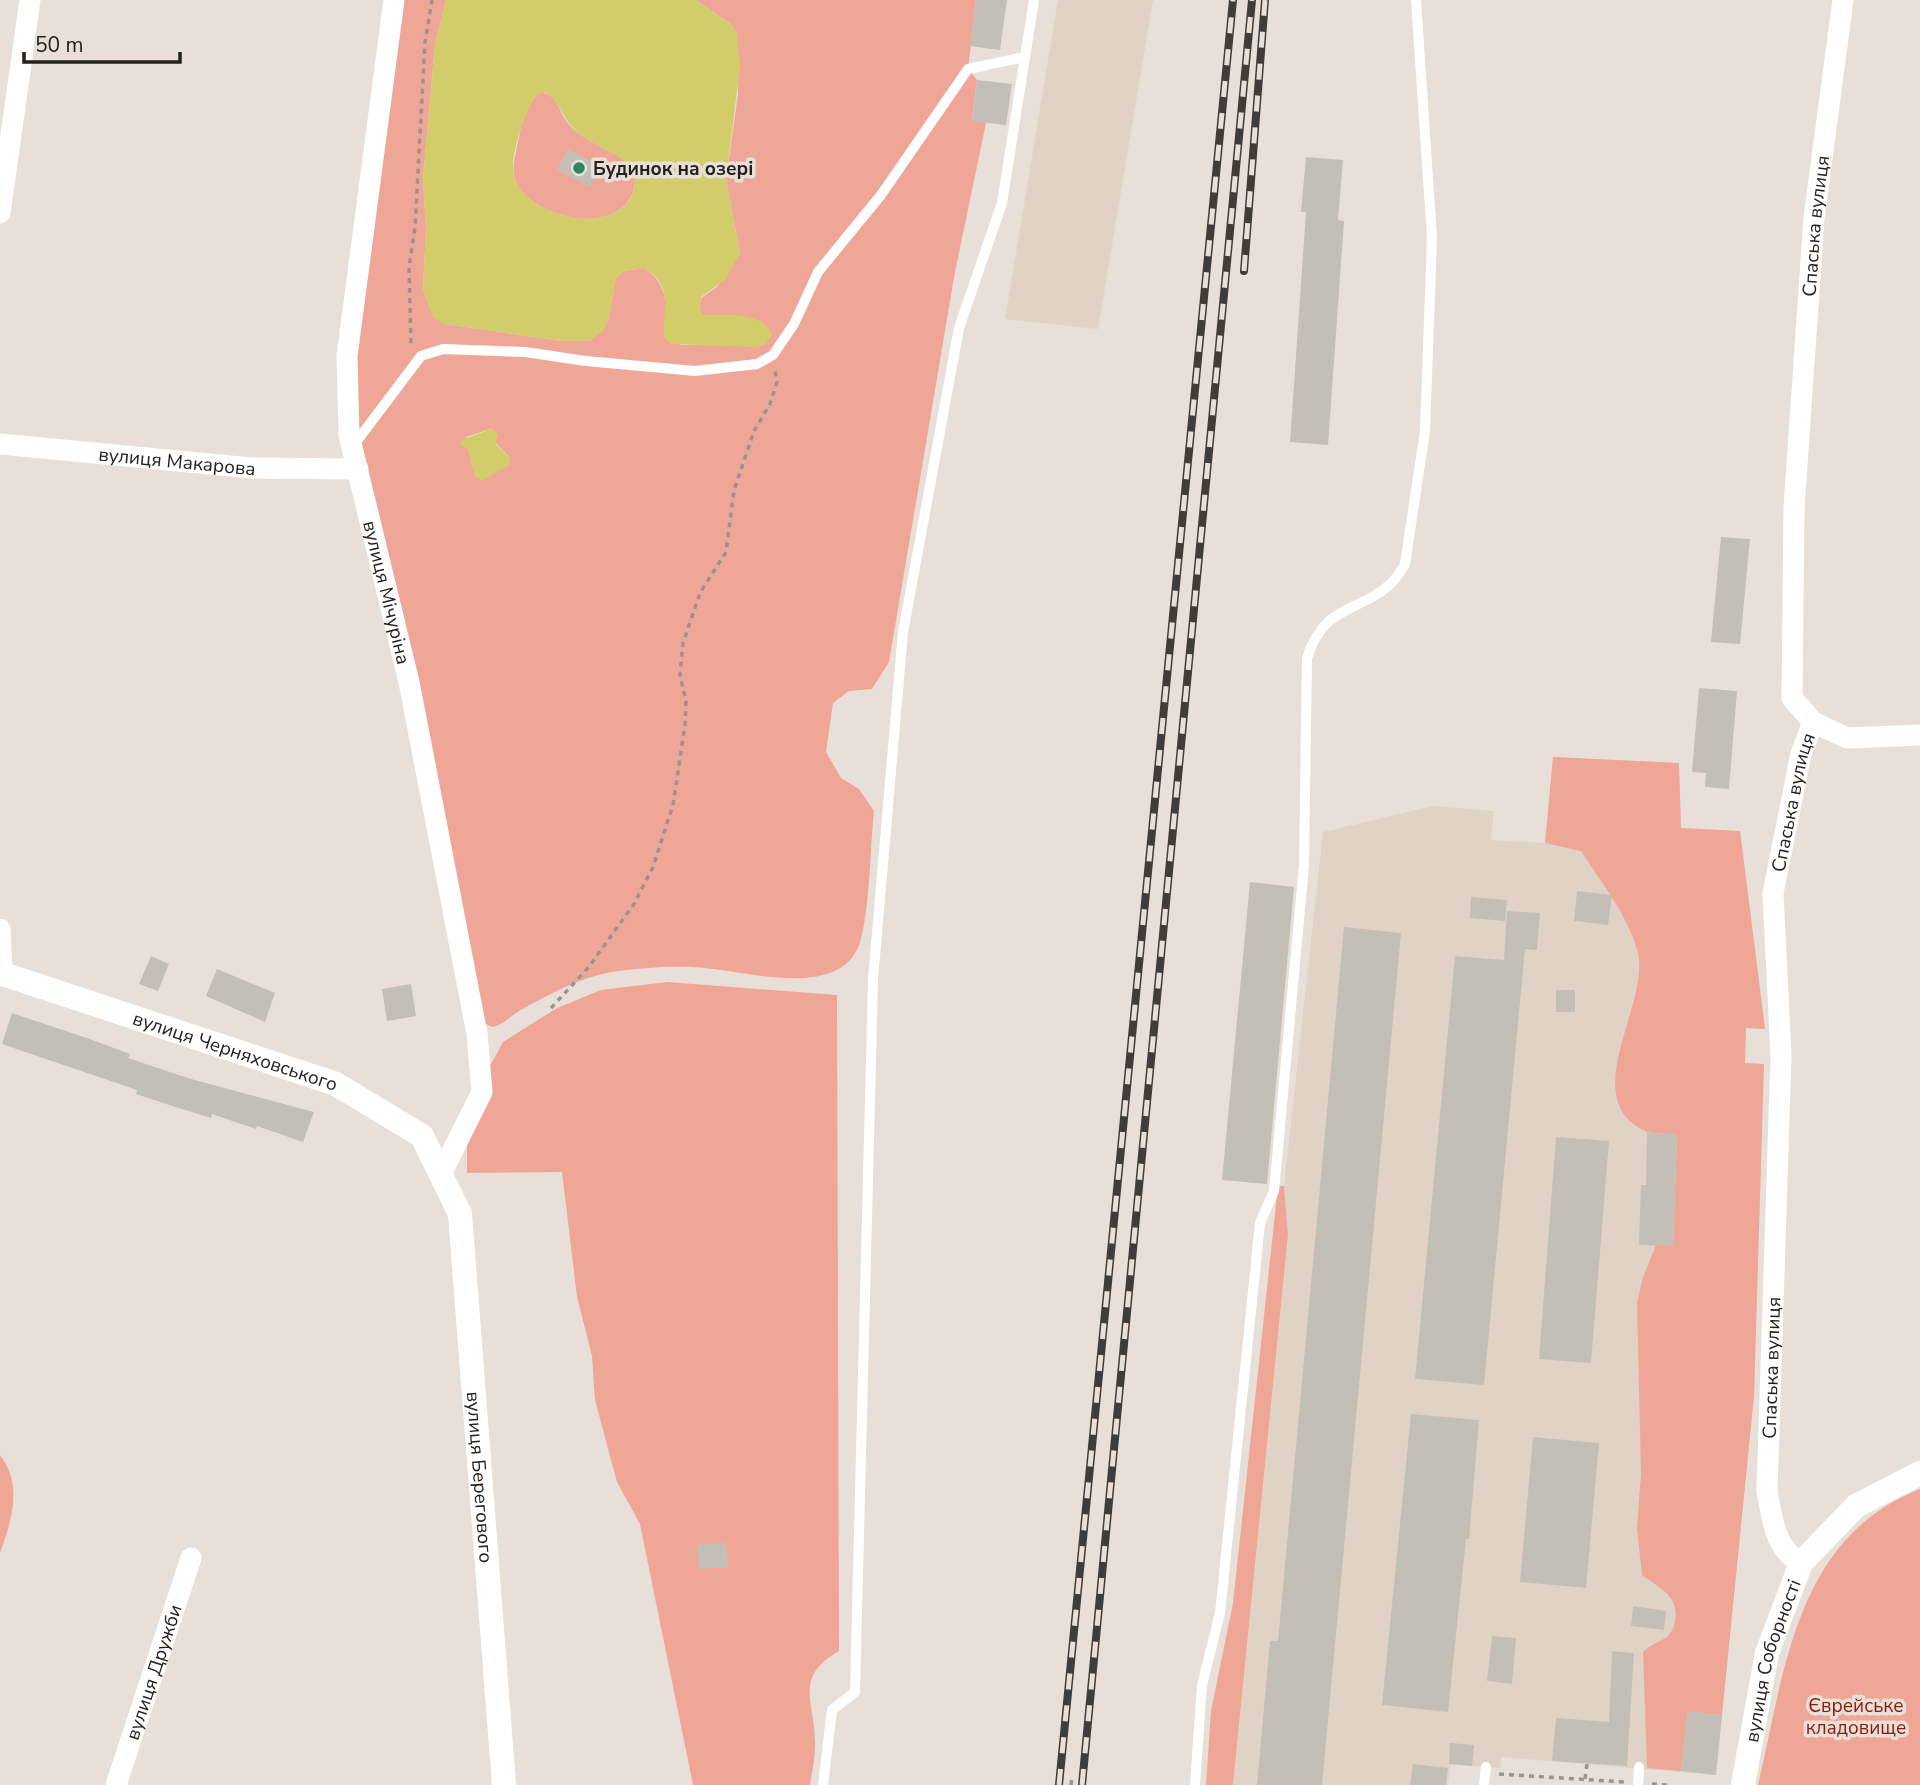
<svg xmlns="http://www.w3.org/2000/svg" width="1920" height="1785" viewBox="0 0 1920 1785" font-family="'Nunito Sans',sans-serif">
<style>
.built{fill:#e0d3c5}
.green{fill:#f0a697;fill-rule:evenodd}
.water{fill:#d3cc6a;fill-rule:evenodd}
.building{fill:#c4bfb6}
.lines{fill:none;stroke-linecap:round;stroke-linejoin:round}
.path{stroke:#9a948e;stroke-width:3.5;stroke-dasharray:5 5;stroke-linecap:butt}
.service{stroke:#fff;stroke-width:10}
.minor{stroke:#fff;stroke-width:21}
.tertiary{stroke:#fff;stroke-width:24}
.rail-casing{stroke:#403c39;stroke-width:8}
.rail{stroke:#e8e0d8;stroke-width:5;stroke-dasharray:16;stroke-linecap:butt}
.poi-dot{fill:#2b875e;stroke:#e8e0d8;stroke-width:2.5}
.labels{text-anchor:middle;stroke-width:7;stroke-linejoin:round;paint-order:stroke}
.poi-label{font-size:19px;font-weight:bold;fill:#24211e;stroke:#e8e0d8;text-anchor:start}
.street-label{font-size:19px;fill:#24211e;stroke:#e8e0d8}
.park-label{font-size:19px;fill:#8b1a08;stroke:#e8e0d8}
</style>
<rect width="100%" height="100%" fill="#e8e0d8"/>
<path class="built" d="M1058,0H1153L1098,329L1005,319Z
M1553,757L1679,763L1681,828L1740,831L1765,1029L1746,1028L1745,1063L1764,1064L1754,1396L1716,1775L1501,1757L1500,1768L1451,1764L1448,1785H1233L1288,1235L1284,1186L1323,832L1433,806L1494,811L1491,840L1545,843Z"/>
<path class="green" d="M404,0H446L435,45L423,178L426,229L423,290L445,324L562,341H589L608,322L616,278L624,271L644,268C666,281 669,306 664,329L681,345H728L721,315H703L699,311L701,298L717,287L740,253L726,180L738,94L737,34L732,25L696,0H976L968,69L977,80L972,120L986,123L955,272L889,662L872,689L849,691L833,703L826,752L841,778L859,789L874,811C870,849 870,904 861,939C844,1005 739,968 692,967C667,966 642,968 618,971C582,976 550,994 519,1011C509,1017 504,1025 492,1027L484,1023L355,428L354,356ZM490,429L495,442L510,458L472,466L466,437Z
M539,92C555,93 558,107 565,119C581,145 619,147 635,173C640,242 530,223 515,179C511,168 516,153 518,142C521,125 526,105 539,92Z
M1553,757L1679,763L1681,828L1740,831L1765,1029L1746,1028L1745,1063L1764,1064L1754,1396L1722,1715L1688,1712L1681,1771L1647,1768L1643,1652C1651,1644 1658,1643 1667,1637C1671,1633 1674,1627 1675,1622C1680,1597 1660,1588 1642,1575L1637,1528L1641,1474L1637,1303L1643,1277L1656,1245H1673L1677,1134C1667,1133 1654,1135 1645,1131C1576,1098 1650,1005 1638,953C1629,917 1601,882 1581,851L1545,843Z
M667,982L837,995L839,1651C794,1677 814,1699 815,1741C816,1756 812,1771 810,1785H693L640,1524L617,1482L595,1400L592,1356L577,1297L562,1172L467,1173V1146L490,1079V1066L503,1042L557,1008L601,990Z
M1278,1186H1284L1288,1235L1233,1785H1206L1211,1711L1233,1603Z
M0,1455C23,1484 12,1520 0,1553Z
M1920,1489V1785H1758C1785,1671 1795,1538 1920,1489Z"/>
<path class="water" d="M446,0H696L732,25L737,34L740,67L726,180L740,253L725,280L701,297L699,310L704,315C722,315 766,311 772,335L766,344L755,347L670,344L664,337C662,310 675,286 644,268L624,271L616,278L608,322L603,331L589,341H562L445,324L433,318L423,290L426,229L423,178L435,45ZM545,92C560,101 563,120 576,131C594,147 622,152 635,173C641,242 530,223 515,179C507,159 525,114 535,96Z
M493,428L498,435L495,443L510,458L509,465L482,481L475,476L468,449L461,445L462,440Z"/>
<path class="building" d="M976,0H1007L1000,50L970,46Z
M977,80L1012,84L1006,125L972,121Z
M568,149L600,166L590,187L557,170Z
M1306,157L1343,160L1338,220L1344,221L1328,445L1290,442L1306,212H1301Z
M1721,537L1750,539L1740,644L1711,642Z
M1699,688L1737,691L1729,789L1705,787L1706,773L1692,772Z
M1250,882L1294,887L1267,1184L1222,1180Z
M1577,891L1612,895L1608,925L1574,921Z
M1471,897L1507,900L1505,921L1470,918Z
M1507,911L1540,913L1537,950L1525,949L1484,1385L1415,1379L1455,956L1504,960Z
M1344,927L1401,933L1322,1785H1257L1270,1641H1278Z
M151,956L169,964L158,991L139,984Z
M217,969L275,993L265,1022L206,996Z
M411,984L416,1016L387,1021L382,989Z
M1556,990H1575V1012H1556Z
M12,1013L87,1038L130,1054L128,1058L191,1079L314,1112L303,1142L257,1126L256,1129L212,1114L211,1118L166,1104L136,1094L137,1090L2,1044Z
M1647,1133L1677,1134L1673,1246L1639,1245L1641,1185H1646Z
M1556,1137L1609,1141L1591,1363L1539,1359Z
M1411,1414L1479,1420L1469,1539H1466L1448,1712L1382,1705Z
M1533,1437L1599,1443L1586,1588L1520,1582Z
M726,1543L728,1567L699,1569L697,1545Z
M1633,1606L1666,1611L1664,1630L1631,1626Z
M1492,1636L1516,1638L1512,1684L1487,1681Z
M1612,1651L1634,1653L1627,1766L1552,1761L1556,1718L1609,1722Z
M1688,1711L1722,1715L1716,1775L1681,1771Z
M1450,1743L1474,1745L1472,1766L1449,1764Z
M1413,1764L1448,1768L1446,1785H1410Z"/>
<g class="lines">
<path class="path" d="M411,343L409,267L415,228L425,42L432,0
M551,1008L588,968L634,904L653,867L673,805L685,725L686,702L680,675L683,643L700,593L726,552L734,490L754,431L770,404L777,382L775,371
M1499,1774L1624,1782
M1585,1779L1587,1764
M1652,1784L1668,1785
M1071,1785L1072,1776"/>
<path class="service" d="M353,446L421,356L443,349L525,352L586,361L695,371L757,364L773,355L794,324L818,272L881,195L968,69L1025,57
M823,1785L832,1710L855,1692L873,979L903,632L959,328L1002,203L1034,0
M1195,1785L1202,1685L1220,1613L1260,1223L1274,1191L1304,865L1307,658C1327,593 1377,617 1405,564L1425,431L1432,238L1416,0
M1484,1785L1486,1767
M1638,1785L1639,1767"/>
<g class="minor">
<path id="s1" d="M394,0L347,356L349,435L409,682L477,1034L482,1092L441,1174"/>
<path d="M0,213L30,0"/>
<path id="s2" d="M0,444L251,468L358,469"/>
<path d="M1813,722L1847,738L1920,735"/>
<path d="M0,929L2,973"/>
<path id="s3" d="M1801,1563C1775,1549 1772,1519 1767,1491L1781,1056L1773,893L1801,754L1813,722L1792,698L1794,508L1814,218L1843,0"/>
<path id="s4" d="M116,1785L191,1558"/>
</g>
<g class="tertiary">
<path id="s5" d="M0,973L336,1084L422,1136L460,1214L504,1785"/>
<path id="s6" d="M1743,1785L1767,1653L1801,1563L1856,1506L1920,1473"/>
</g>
<defs>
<path id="rail" d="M1244,271L1265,0
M1059,1785L1233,0
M1082,1785L1252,0"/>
</defs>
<use href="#rail" class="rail-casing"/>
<use href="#rail" class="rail"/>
</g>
<circle class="poi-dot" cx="579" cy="168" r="7"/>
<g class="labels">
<g class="poi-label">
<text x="593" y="175">Будинок на озері</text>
</g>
<g class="street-label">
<text dy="7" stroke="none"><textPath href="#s3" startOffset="1362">Спаська вулиця</textPath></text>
<text dy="7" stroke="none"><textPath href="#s2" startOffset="178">вулиця Макарова</textPath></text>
<text dy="7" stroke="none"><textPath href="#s1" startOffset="600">вулиця Мічуріна</textPath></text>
<text dy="7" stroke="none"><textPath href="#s3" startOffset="774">Спаська вулиця</textPath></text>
<text dy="7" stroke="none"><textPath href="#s5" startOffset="248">вулиця Черняховського</textPath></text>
<text dy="7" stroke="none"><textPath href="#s3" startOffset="206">Спаська вулиця</textPath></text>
<text dy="7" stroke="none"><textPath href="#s5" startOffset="805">вулиця Берегового</textPath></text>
<text dy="7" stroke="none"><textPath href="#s6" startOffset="128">вулиця Соборності</textPath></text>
<text dy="7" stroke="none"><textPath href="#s4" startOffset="119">вулиця Дружби</textPath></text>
</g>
<g class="park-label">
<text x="1856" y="1712">Єврейське<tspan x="1856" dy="22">кладовище</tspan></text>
</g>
</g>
<path d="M24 52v10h156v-10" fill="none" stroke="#24211e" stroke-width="3.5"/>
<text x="35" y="52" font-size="21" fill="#24211e" stroke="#e8e0d8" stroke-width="5" paint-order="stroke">50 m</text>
</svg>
